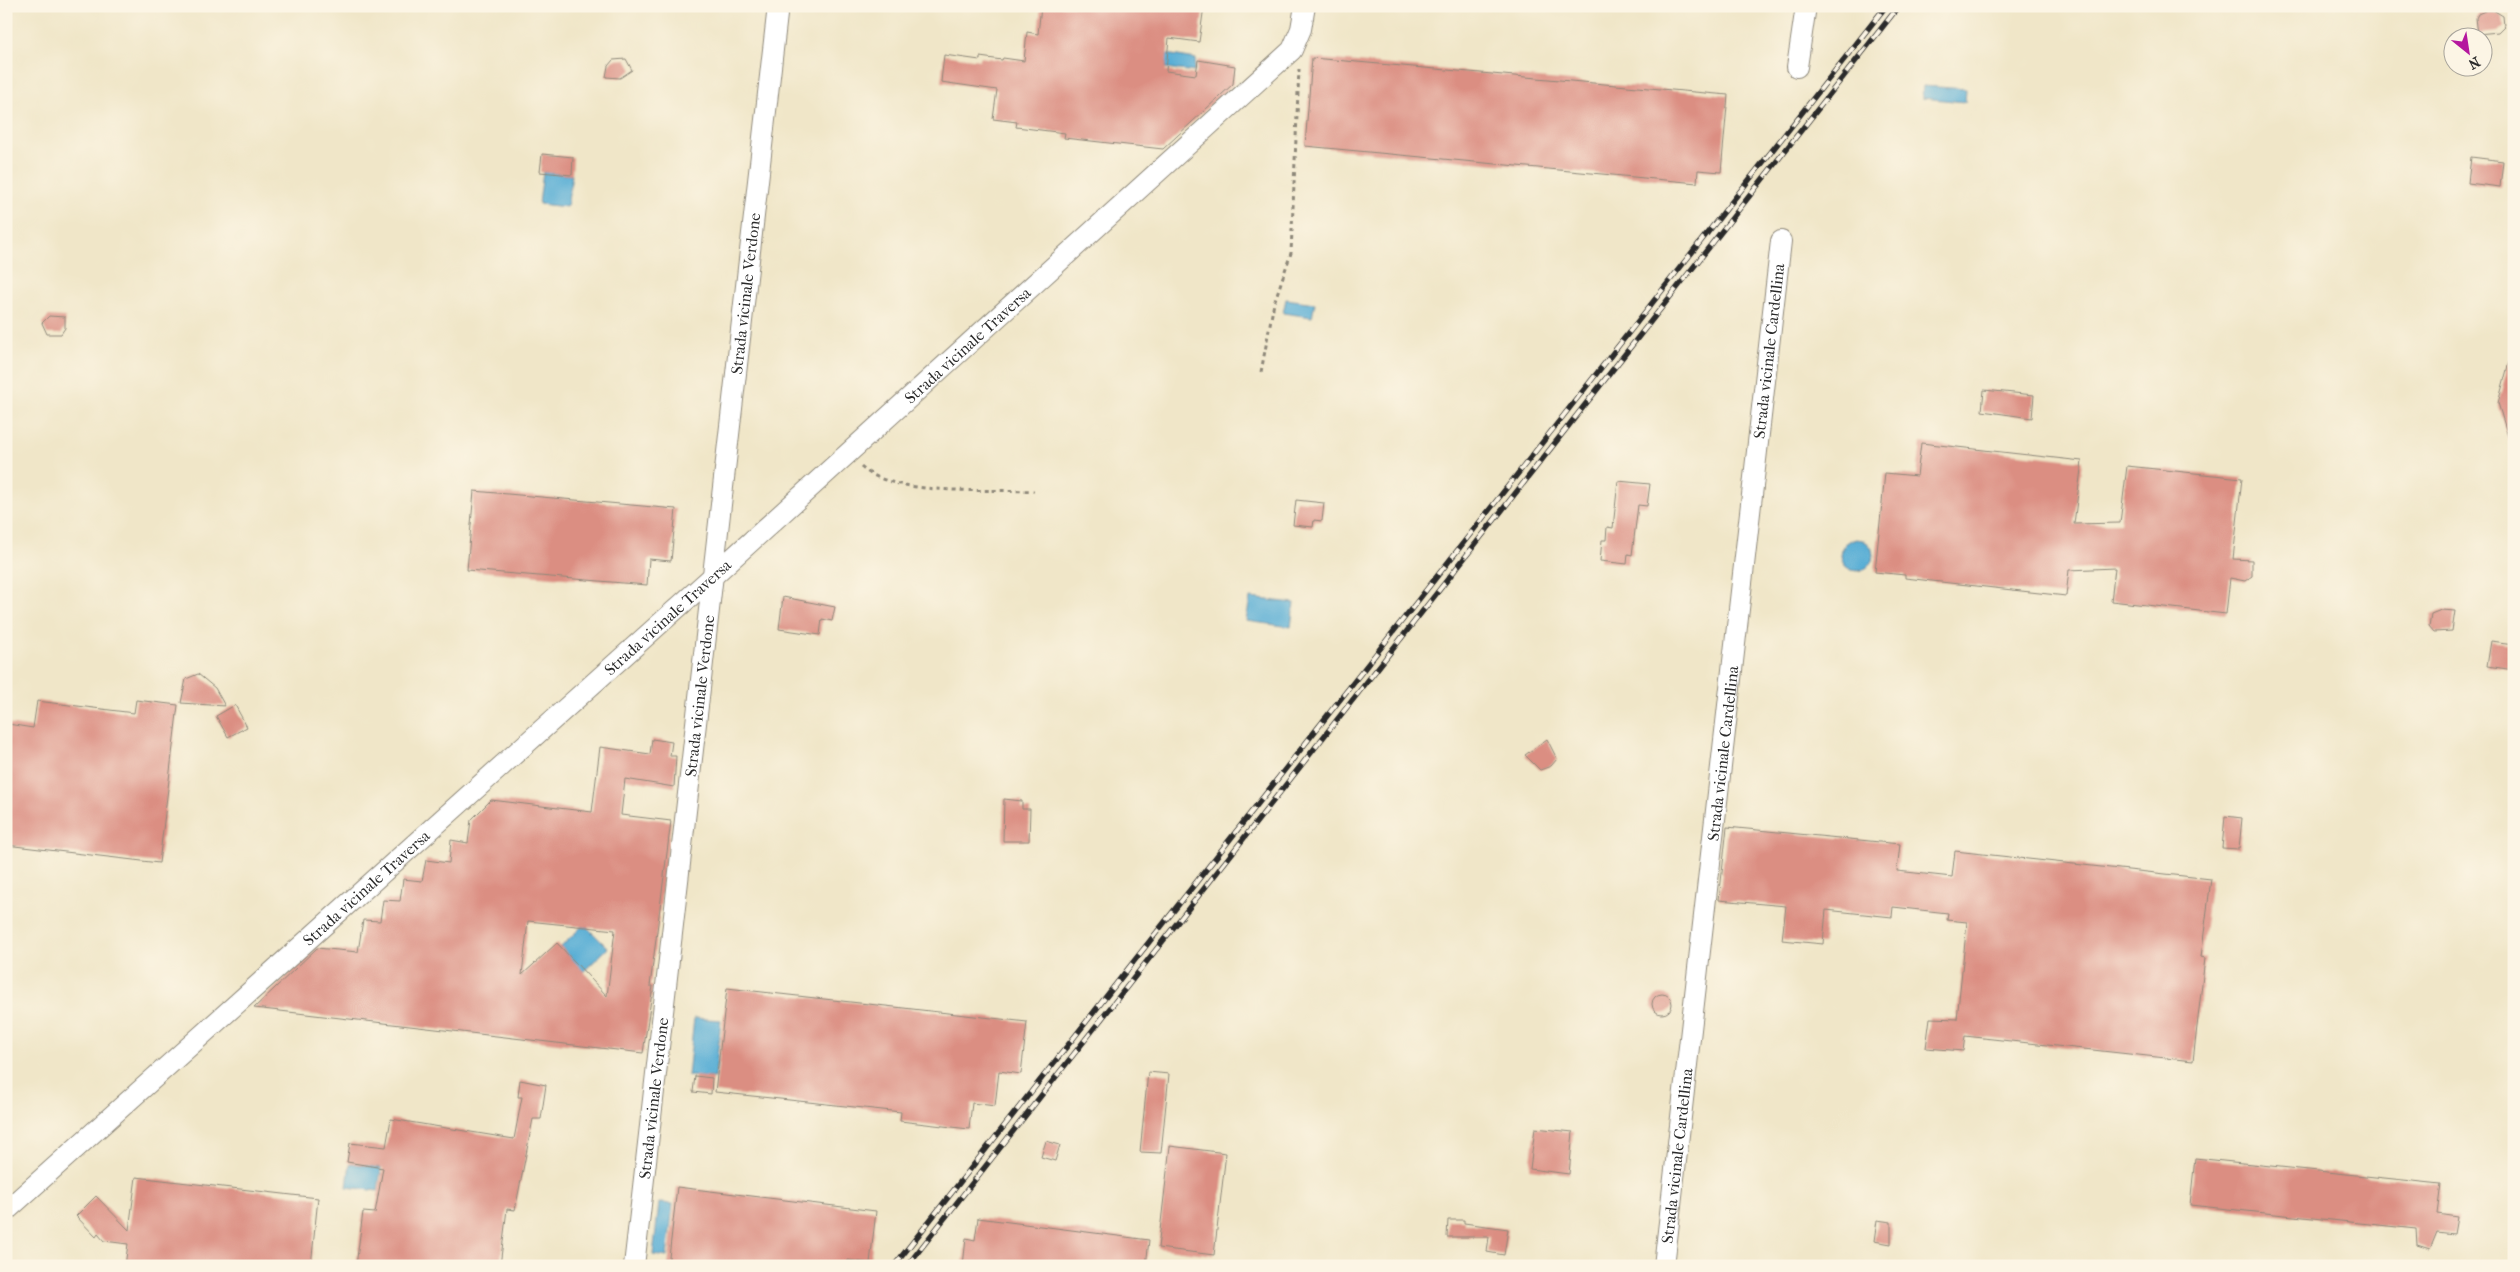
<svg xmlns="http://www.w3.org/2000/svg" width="2520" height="1272" viewBox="0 0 2520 1272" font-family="'IM FELL French Canon',serif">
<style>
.water{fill:#58aed5;stroke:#426c80}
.building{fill:#db8e82;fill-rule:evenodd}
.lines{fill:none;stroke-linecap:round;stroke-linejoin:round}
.minor-casing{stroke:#8e887a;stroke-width:22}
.path{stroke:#8e887a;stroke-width:3;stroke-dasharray:4 4;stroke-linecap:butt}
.minor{stroke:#fff;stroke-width:20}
.rail-casing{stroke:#2b2b2b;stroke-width:5.5}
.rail{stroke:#fcf5e5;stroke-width:4;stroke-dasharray:11;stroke-linecap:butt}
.labels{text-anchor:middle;stroke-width:4;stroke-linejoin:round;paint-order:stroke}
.street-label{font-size:16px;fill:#2b2b2b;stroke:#fcf5e5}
</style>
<rect width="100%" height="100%" fill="#fcf5e5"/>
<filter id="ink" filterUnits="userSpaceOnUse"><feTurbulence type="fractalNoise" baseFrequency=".02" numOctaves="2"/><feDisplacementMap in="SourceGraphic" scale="10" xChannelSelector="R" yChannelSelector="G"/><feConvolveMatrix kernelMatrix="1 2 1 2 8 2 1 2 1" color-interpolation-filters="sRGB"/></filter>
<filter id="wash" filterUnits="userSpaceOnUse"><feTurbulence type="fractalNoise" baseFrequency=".0096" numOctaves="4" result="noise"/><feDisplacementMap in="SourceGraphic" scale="20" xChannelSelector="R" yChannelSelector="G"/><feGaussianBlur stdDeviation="1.12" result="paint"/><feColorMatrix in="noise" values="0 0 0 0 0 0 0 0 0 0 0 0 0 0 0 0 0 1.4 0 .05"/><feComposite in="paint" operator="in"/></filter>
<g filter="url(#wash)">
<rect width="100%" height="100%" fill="#f0e6c8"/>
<path class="water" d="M1166,54L1196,59L1194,72L1166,68Z
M1923,86L1966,89L1965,102L1922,98Z
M543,172L572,175L567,207L539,204Z
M1286,299L1315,303L1312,317L1283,313Z
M1841 555a16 16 0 1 1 32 0a16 16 0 1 1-32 0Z
M1250,598L1294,603L1291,627L1246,621Z
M581,927H587L608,948L583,972L561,947Z
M694,1018L721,1020L715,1078L688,1076Z
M350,1163L381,1168L378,1191L347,1187Z
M659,1203L673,1204L667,1257L653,1255Z"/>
<g id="blocks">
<path class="building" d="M1041,6H1204L1199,42L1169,38L1166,71L1196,75L1198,60L1235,66L1233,84L1163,149L1064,138L1065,133L1016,127L1017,122L993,119L997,90L941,82L944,55L980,60V57L1002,60L1003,58L1024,61L1027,32L1038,34Z
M2487,10H2493L2503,16L2504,26L2498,32L2478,34L2476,18L2478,14Z
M1312,58L1728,95L1721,172L1698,170L1697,183L1305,146Z
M626,59L632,70L620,78L606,77L608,66L613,60Z
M542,154L573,157L572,175L540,172Z
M2471,157L2503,161L2500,187L2468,183Z
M49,316L65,317V328L61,334H47L42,323Z
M2509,362L2514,363V442L2510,443L2498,403Z
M1984,390L2034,395L2032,418L1982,411Z
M1921,443L2082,461L2074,524L2120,523L2127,466L2242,478L2233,559L2252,560V576L2245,581L2230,578L2226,614L2111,601L2115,568L2069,570L2066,596L1905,578V575L1875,572L1885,473L1917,476Z
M1618,481L1650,484L1647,506L1638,505L1632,555L1628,554L1627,564L1600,561L1602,540H1606L1607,527L1613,528Z
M474,491L676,509L671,561L649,559L647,585L467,570Z
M1296,500L1324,503L1322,521L1314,520L1313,527L1293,525Z
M783,597L835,607L832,621L822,619L820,635L779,629Z
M2441,610L2455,611L2452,631L2434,632L2429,626L2431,614Z
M2491,641L2514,644V670L2487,666Z
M198,674L215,688L225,706L181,703L186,679Z
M136,700L178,705L159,863L6,845L8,724L33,728L37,701L134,713Z
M235,705L247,727L228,737L216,716Z
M652,739L672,742L670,756H676L674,787L625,779L621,815L671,821L650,986H653L643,1053L254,1008L317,948L358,952L363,920L380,921L383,900L400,901L403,879L422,881L426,860L449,863L451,840L468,843L471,820L491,800L592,812L600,747L650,754ZM528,921L615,930L607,996L557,943L522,975Z
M1547,739L1557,759L1551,766L1540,770L1525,755Z
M1004,799L1022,801V809H1030L1029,841H1003Z
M2225,816L2242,818L2239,849L2222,848Z
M1727,827L1900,844L1897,871L1952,877L1955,851L2211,879L2201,957L2205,958L2193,1061L1965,1036L1963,1051L1926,1048L1930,1018L1957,1019L1967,922L1947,920L1948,913L1893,907L1892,917L1826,910L1823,944L1782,940L1786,906L1719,900Z
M727,988L1027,1022L1021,1074L999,1071L995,1106L972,1103L969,1129L900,1121L901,1112L715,1092Z
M1652 1004a10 10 0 1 1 20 0a10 10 0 1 1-20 0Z
M1148,1072L1169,1074L1161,1153L1140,1152Z
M695,1076L712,1078L711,1094L693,1092Z
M520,1080L546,1085L541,1119H533L515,1210L507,1209L500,1266H356L363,1212L375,1213L383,1168L347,1162L350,1143L386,1147L391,1119L514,1139L522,1097H518Z
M1535,1128L1573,1132L1569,1174L1530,1169Z
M1046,1141L1060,1145L1055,1161L1041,1157Z
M1170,1146L1226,1153L1214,1255L1158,1248Z
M2195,1158L2441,1184L2437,1214L2457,1217L2454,1234L2437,1232L2430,1249L2417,1245L2416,1229L2190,1205Z
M136,1177L318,1198L311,1266H125L128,1244L104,1241L98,1234L96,1237L76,1216L96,1196L129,1230Z
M677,1187L876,1211L870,1263L848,1260L847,1266H668Z
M978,1218L1149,1240L1146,1266H963L966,1238L975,1240Z
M1448,1220H1464V1223L1508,1229L1504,1255L1487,1252L1489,1237H1447Z
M1877,1220L1891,1222V1244L1874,1241Z"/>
</g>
</g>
<g filter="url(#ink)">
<use href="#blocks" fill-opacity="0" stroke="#8e887a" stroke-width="1"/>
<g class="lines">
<defs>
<g id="minor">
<path d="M1797,67L1806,6"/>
<path id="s1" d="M6,1211L713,576L1292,50L1301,29L1305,6"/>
<path id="s2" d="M634,1266L778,6"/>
<path id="s3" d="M1664,1266L1781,241"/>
</g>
</defs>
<use href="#minor" class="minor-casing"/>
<path class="path" d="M1261,372L1274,303L1291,253L1299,69
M861,467C894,497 990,489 1034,491"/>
<use href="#minor" class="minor"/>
<defs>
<path id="rail" d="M894,1266L1886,6
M907,1266L1899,6"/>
</defs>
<use href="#rail" class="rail-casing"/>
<use href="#rail" class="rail"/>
</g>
</g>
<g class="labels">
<g class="street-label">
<text dy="6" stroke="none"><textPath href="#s2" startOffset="979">Strada vicinale Verdone</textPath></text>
<text dy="6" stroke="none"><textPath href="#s1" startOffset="1294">Strada vicinale Traversa</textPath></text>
<text dy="6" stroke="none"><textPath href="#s3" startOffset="921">Strada vicinale Cardellina</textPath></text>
<text dy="6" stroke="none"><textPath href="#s1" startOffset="889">Strada vicinale Traversa</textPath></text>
<text dy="6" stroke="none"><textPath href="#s2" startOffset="574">Strada vicinale Verdone</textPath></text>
<text dy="6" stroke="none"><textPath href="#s3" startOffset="516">Strada vicinale Cardellina</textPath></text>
<text dy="6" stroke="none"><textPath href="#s1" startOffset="484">Strada vicinale Traversa</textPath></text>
<text dy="6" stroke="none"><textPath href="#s2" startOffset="169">Strada vicinale Verdone</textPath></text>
<text dy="6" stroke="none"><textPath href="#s3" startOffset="111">Strada vicinale Cardellina</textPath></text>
</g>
</g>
<rect width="2520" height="1272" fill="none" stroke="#fcf5e5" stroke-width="25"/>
<g transform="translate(2468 52) rotate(150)"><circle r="24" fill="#fcf5e5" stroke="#a8a49b"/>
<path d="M0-4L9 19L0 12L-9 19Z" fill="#b5179e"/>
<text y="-8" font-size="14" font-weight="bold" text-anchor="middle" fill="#2b2b2b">N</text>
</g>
</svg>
